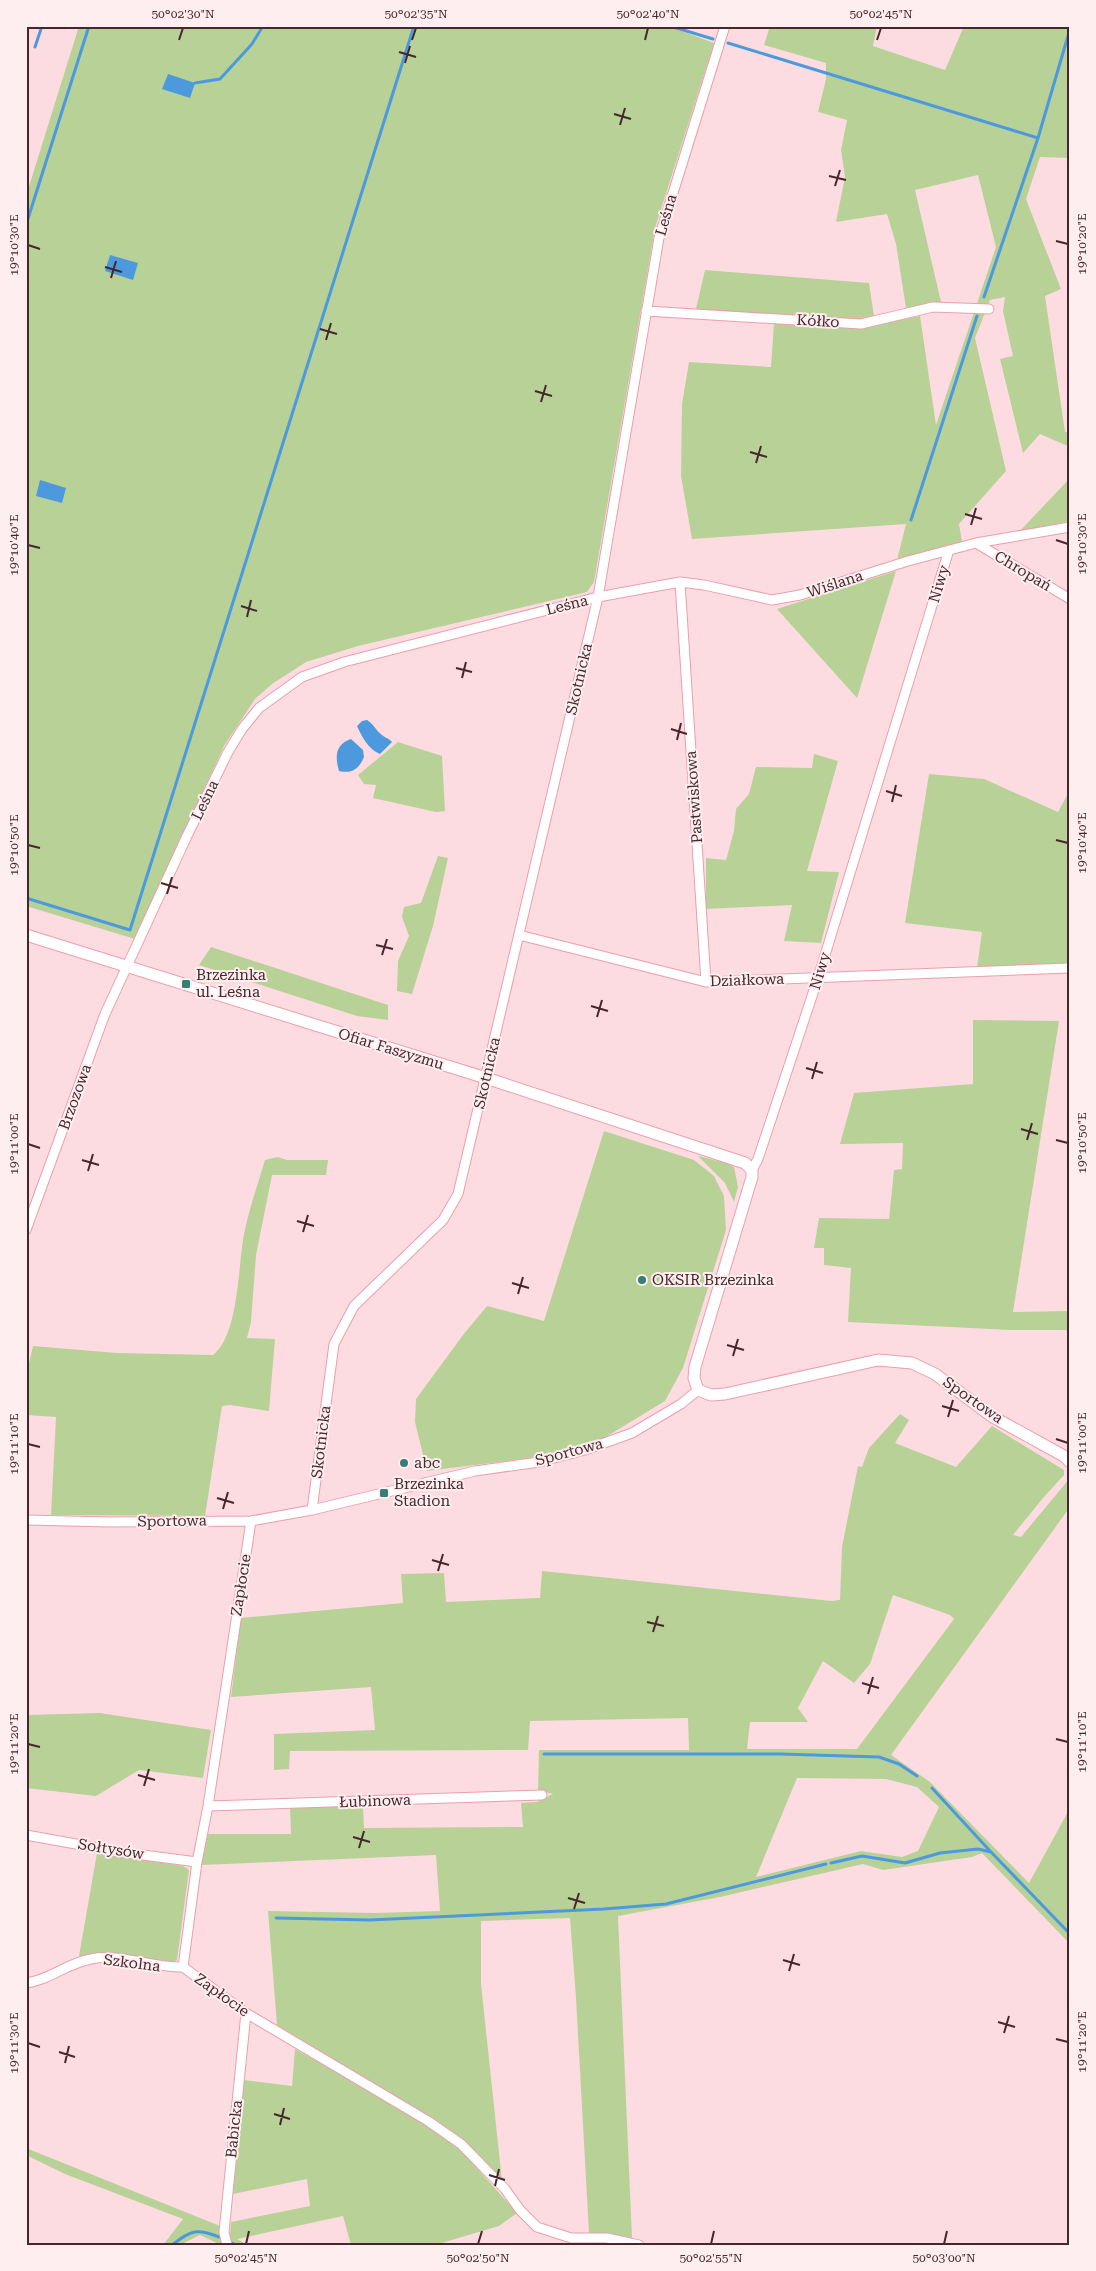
<svg xmlns="http://www.w3.org/2000/svg" width="1096" height="2271" viewBox="0 0 1096 2271" font-family="'Roboto Serif',serif">
<style>
.green{fill:#b8d197;fill-rule:evenodd}
.water{fill:#4c9add}
.lines{fill:none;stroke-linecap:round;stroke-linejoin:round}
.stream{stroke:#4c9add;stroke-width:3}
.minor-casing{stroke:#ec9ead;stroke-width:11}
.tertiary-casing{stroke:#ec9ead;stroke-width:13}
.minor{stroke:#fff;stroke-width:9}
.tertiary{stroke:#fff;stroke-width:11}
.ticks{fill:none;stroke:#46272d;stroke-width:2}
.poi-dot{fill:#367e77;stroke:#ffeef0;stroke-width:2}
.labels{text-anchor:middle;stroke-width:4;stroke-linejoin:round;paint-order:stroke}
.street-label{font-size:15px;fill:#46272d;stroke:#ffeef0}
.poi-label{font-size:15px;fill:#46272d;stroke:#ffeef0;text-anchor:start}
.neatline{fill:none;stroke:#46272d;stroke-width:2}
.ticks-label{font-size:12px;text-anchor:middle;fill:#46272d}
</style>
<rect width="100%" height="100%" fill="#fddce1"/>
<path class="green" d="M79,26H668L714,43L655,228L594,582L587,592L358,646L306,662L272,684L255,699L224,746L135,939L26,906V196Z
M770,26H877L873,46L945,70L964,26H1070V158L1040,157L1026,199L1061,289L1045,296L1065,432H1070V447L1040,434L1023,453L1000,359L1013,356L1003,311L1005,297L990,300L975,338L1006,471L959,524L962,542L897,560L906,524L692,539L681,476L682,404L689,362L771,367L774,323L860,328L920,316L936,425L996,247L978,175L915,190L941,302L906,308L896,244L887,214L836,222L845,177L841,150L847,120L818,112L826,79V63L764,45Z
M705,270L869,283L874,316L858,320L696,309Z
M1070,478V521L1019,532Z
M896,571L857,698L777,609Z
M398,742L442,756L445,811L436,812L373,798L376,785L364,784L358,775Z
M814,754L838,761L807,871L839,872L821,943L784,941L792,905L706,909V858L726,860L734,831L736,809L749,794L756,767L812,768Z
M929,774L984,779L1058,812L1070,790V962L1061,964L977,968L982,932L905,923Z
M438,856L448,858L433,926L412,994L397,991L398,961L409,936L402,917L404,907L421,903Z
M211,947L388,1005V1020L357,1016L199,965Z
M973,1020L1059,1021L1013,1312L1070,1311V1330H1011L848,1322L851,1268L824,1265V1248H814L819,1218L889,1219L894,1170L902,1169L903,1143L840,1144L854,1093L973,1084Z
M604,1131L694,1160L714,1176L724,1196L726,1230L683,1368L665,1401L604,1438L537,1457L427,1471L415,1422L416,1399L463,1335L487,1306L544,1321Z
M698,1156L726,1163L734,1167L738,1187L734,1202L725,1183Z
M278,1157L287,1160H328L326,1175H272L256,1255L251,1322L247,1338L275,1339L269,1411L230,1405L222,1406L205,1516L51,1515L56,1417L26,1415V1377L33,1346L117,1353L213,1355C239,1335 238,1265 244,1234C249,1209 258,1184 265,1160Z
M900,1414L909,1420L895,1443L956,1467L992,1426L1064,1470V1475L1043,1498L1013,1535L1021,1537L1070,1478V1507L891,1755L930,1782L1029,1883L1070,1808V1944L982,1853L972,1857L883,1870L863,1864L720,1897L618,1916L632,2238L589,2233L576,1998L570,1918L481,1921V1984L502,2181L455,2135L277,2025L268,1911L375,1913L440,1911L436,1855L201,1865L208,1834H291L290,1807L363,1806L364,1828L523,1827L521,1803L537,1802L553,1794L538,1790L539,1750H689L688,1718L530,1721L528,1750L290,1751L289,1769L274,1770V1734L375,1730L371,1687L231,1697L241,1618L403,1603L401,1574L444,1573L446,1602L540,1598L542,1571L832,1601L840,1600L842,1547L858,1466L862,1467L869,1448ZM893,1595L950,1615L954,1619L857,1749H747L750,1722H808L798,1708L823,1661L854,1683L870,1664ZM797,1778L886,1779L917,1787L939,1807L918,1851L902,1857L861,1851L756,1877Z
M100,1713L211,1730L203,1778L139,1770L96,1796L26,1788V1715Z
M97,1853L183,1866L189,1870L177,1960L172,1962L120,1954L79,1956Z
M295,2049L420,2120L458,2147L517,2213L499,2226L435,2245H351L343,2216L237,2239L248,2245H229L227,2235L230,2236L231,2222L310,2206L307,2179L233,2194L244,2080L292,2086Z
M26,2148L220,2226L221,2245L200,2235L180,2245H163L183,2219L65,2174L26,2155Z"/>
<path class="water" d="M168,74L195,83L190,98L162,89Z
M110,255L138,263L133,280L105,271Z
M40,480L66,488L62,503L36,496Z
M367,720C374,724 376,731 382,735C385,738 389,738 392,742L380,754C369,750 362,737 357,726L362,721Z
M351,739L363,750L364,757C359,769 352,774 339,771C335,757 335,744 351,739Z"/>
<g class="lines">
<path class="stream" d="M670,26L713,39
M26,31L28,26
M728,43L1038,138
M35,47L42,26
M195,83L220,79L252,44L263,26
M26,225L89,26
M984,297L1038,138L1070,29
M911,520L977,316
M26,898L130,930L414,26
M544,1754H781L879,1757L899,1764L917,1776
M932,1788L991,1852
M831,1863L862,1856L905,1863L940,1853L978,1849L991,1852L1070,1934
M276,1918L370,1920L604,1909L666,1904L826,1864
M229,2242L236,2245
M172,2245C191,2230 197,2228 219,2237"/>
<defs>
<path id="minor" d="M646,311L861,324L933,307L989,309
M976,543L1070,599
M680,582L706,982
M519,935L706,982L1070,968
M752,1170L758,1159L818,978L949,550
M26,1230L105,1014L187,836L228,752L242,729L259,708L302,677L344,662L598,597L659,238L725,26
M312,1510L334,1344L354,1306L443,1220L458,1194L598,597L680,582L704,585L772,600L800,595L908,561L976,543L1070,527
M26,1520L110,1522L251,1521L312,1510L475,1471L539,1462L585,1450L632,1433L681,1404L698,1390
M208,1806L542,1795
M26,1835L120,1852L197,1862
M183,1967L246,2013L428,2121L461,2144L505,2189L520,2210L537,2227L571,2238H607L639,2245
M183,1967L197,1862L208,1806L251,1521
M26,1983C50,1980 67,1963 91,1959C121,1953 153,1968 183,1967
M227,2245L224,2232L246,2013"/>
<path id="tertiary" d="M26,935L486,1078L745,1163L752,1170V1177L695,1367L694,1378L698,1390L711,1395L725,1394L878,1360L912,1363L935,1374L993,1417L1064,1456L1070,1462"/>
</defs>
<use href="#minor" class="minor-casing"/>
<use href="#tertiary" class="tertiary-casing"/>
<use href="#minor" class="minor"/>
<use href="#tertiary" class="tertiary"/>
</g>
<path class="ticks" d="M179,40L183,28M412,40L416,28M645,40L648,28M877,40L881,28M399,52L416,57M405,63L410,46M614,114L631,119M620,125L625,108M829,176L846,180M835,186L840,170M1056,241L1068,244M28,245L40,249M105,267L122,272M111,278L116,261M320,329L337,334M326,340L331,323M535,391L552,396M541,402L546,385M750,452L767,457M756,463L761,446M965,514L982,519M971,525L976,508M1056,540L1068,544M28,545L40,548M241,606L257,611M247,617L251,600M456,668L472,672M462,678L466,662M671,729L687,734M677,740L681,723M886,791L902,796M892,802L896,785M1056,840L1068,843M28,845L40,848M161,883L178,888M167,894L172,877M376,945L393,949M382,955L387,939M591,1006L608,1011M597,1017L602,1000M806,1068L823,1073M812,1079L817,1062M1021,1129L1038,1134M1027,1140L1032,1123M1056,1140L1068,1143M28,1144L40,1148M82,1160L99,1165M88,1171L93,1154M297,1221L314,1226M303,1232L308,1215M512,1283L529,1288M518,1294L523,1277M727,1345L744,1350M733,1356L738,1339M942,1406L959,1411M948,1417L953,1400M1056,1439L1068,1443M28,1444L40,1447M217,1498L234,1503M223,1509L228,1492M432,1560L449,1565M438,1571L443,1554M647,1622L664,1626M653,1632L658,1616M862,1683L879,1688M868,1694L873,1677M1056,1739L1068,1742M28,1744L40,1747M138,1775L155,1780M144,1786L149,1769M353,1837L370,1842M359,1848L364,1831M568,1898L585,1903M574,1909L579,1893M783,1960L800,1965M789,1971L794,1954M998,2022L1015,2027M1004,2033L1009,2016M1056,2039L1068,2042M28,2043L40,2047M59,2052L75,2057M65,2063L69,2046M274,2114L290,2119M280,2125L284,2108M489,2175L505,2180M495,2186L499,2169M246,2244L249,2231M478,2244L482,2231M711,2244L714,2231M944,2244L947,2231"/>
<g class="poi-dot">
<rect x="181" y="979" width="10" height="10" rx="2.5"/>
<circle cx="642" cy="1280" r="5"/>
<circle cx="404" cy="1463" r="5"/>
<rect x="379" y="1488" width="10" height="10" rx="2.5"/>
</g>
<g class="labels">
<g class="street-label">
<text transform="translate(666 215) rotate(-74)" y="5">Leśna</text>
<text transform="translate(818 321) rotate(3)" y="5">Kółko</text>
<text transform="translate(1023 571) rotate(31)" y="5">Chropań</text>
<text transform="translate(835 584) rotate(-18)" y="5">Wiślana</text>
<text transform="translate(939 584) rotate(-73)" y="5">Niwy</text>
<text transform="translate(567 605) rotate(-14)" y="5">Leśna</text>
<text transform="translate(579 679) rotate(-77)" y="5">Skotnicka</text>
<text transform="translate(694 797) rotate(-94)" y="5">Pastwiskowa</text>
<text transform="translate(205 800) rotate(-64)" y="5">Leśna</text>
<text transform="translate(820 971) rotate(-73)" y="5">Niwy</text>
<text transform="translate(747 980) rotate(-2)" y="5">Działkowa</text>
<text transform="translate(391 1049) rotate(17)" y="5">Ofiar Faszyzmu</text>
<text transform="translate(487 1073) rotate(-77)" y="5">Skotnicka</text>
<text transform="translate(75 1097) rotate(-70)" y="5">Brzozowa</text>
<text transform="translate(973 1400) rotate(35)" y="5">Sportowa</text>
<text transform="translate(321 1442) rotate(-83)" y="5">Skotnicka</text>
<text transform="translate(569 1452) rotate(-15)" y="5">Sportowa</text>
<text transform="translate(172 1521) rotate(-1)" y="5">Sportowa</text>
<text transform="translate(241 1585) rotate(-81)" y="5">Zapłocie</text>
<text transform="translate(375 1801) rotate(-2)" y="5">Łubinowa</text>
<text transform="translate(111 1849) rotate(9)" y="5">Sołtysów</text>
<text transform="translate(132 1963) rotate(7)" y="5">Szkolna</text>
<text transform="translate(222 1995) rotate(35)" y="5">Zapłocie</text>
<text transform="translate(234 2129) rotate(-84)" y="5">Babicka</text>
</g>
<g class="poi-label">
<text x="196" y="980">Brzezinka<tspan x="196" dy="17">ul. Leśna</tspan></text>
<text x="652" y="1285">OKSIR Brzezinka</text>
<text x="414" y="1468">abc</text>
<text x="394" y="1489">Brzezinka<tspan x="394" dy="17">Stadion</tspan></text>
</g>
</g>
<rect width="1096" height="2271" fill="none" stroke="#ffeef0" stroke-width="55"/>
<rect x="28" y="28" width="1040" height="2216" class="neatline"/>
<g class="ticks-label">
<text x="183" y="18">50°02'30"N</text>
<text x="416" y="18">50°02'35"N</text>
<text x="648" y="18">50°02'40"N</text>
<text x="881" y="18">50°02'45"N</text>
<text transform="translate(1082 244) rotate(-90)" y="4">19°10'20"E</text>
<text transform="translate(14 245) rotate(-90)" y="4">19°10'30"E</text>
<text transform="translate(1082 544) rotate(-90)" y="4">19°10'30"E</text>
<text transform="translate(14 545) rotate(-90)" y="4">19°10'40"E</text>
<text transform="translate(1082 843) rotate(-90)" y="4">19°10'40"E</text>
<text transform="translate(14 845) rotate(-90)" y="4">19°10'50"E</text>
<text transform="translate(1082 1143) rotate(-90)" y="4">19°10'50"E</text>
<text transform="translate(14 1144) rotate(-90)" y="4">19°11'00"E</text>
<text transform="translate(1082 1443) rotate(-90)" y="4">19°11'00"E</text>
<text transform="translate(14 1444) rotate(-90)" y="4">19°11'10"E</text>
<text transform="translate(1082 1742) rotate(-90)" y="4">19°11'10"E</text>
<text transform="translate(14 1744) rotate(-90)" y="4">19°11'20"E</text>
<text transform="translate(1082 2042) rotate(-90)" y="4">19°11'20"E</text>
<text transform="translate(14 2043) rotate(-90)" y="4">19°11'30"E</text>
<text x="246" y="2262">50°02'45"N</text>
<text x="478" y="2262">50°02'50"N</text>
<text x="711" y="2262">50°02'55"N</text>
<text x="944" y="2262">50°03'00"N</text>
</g>
</svg>
